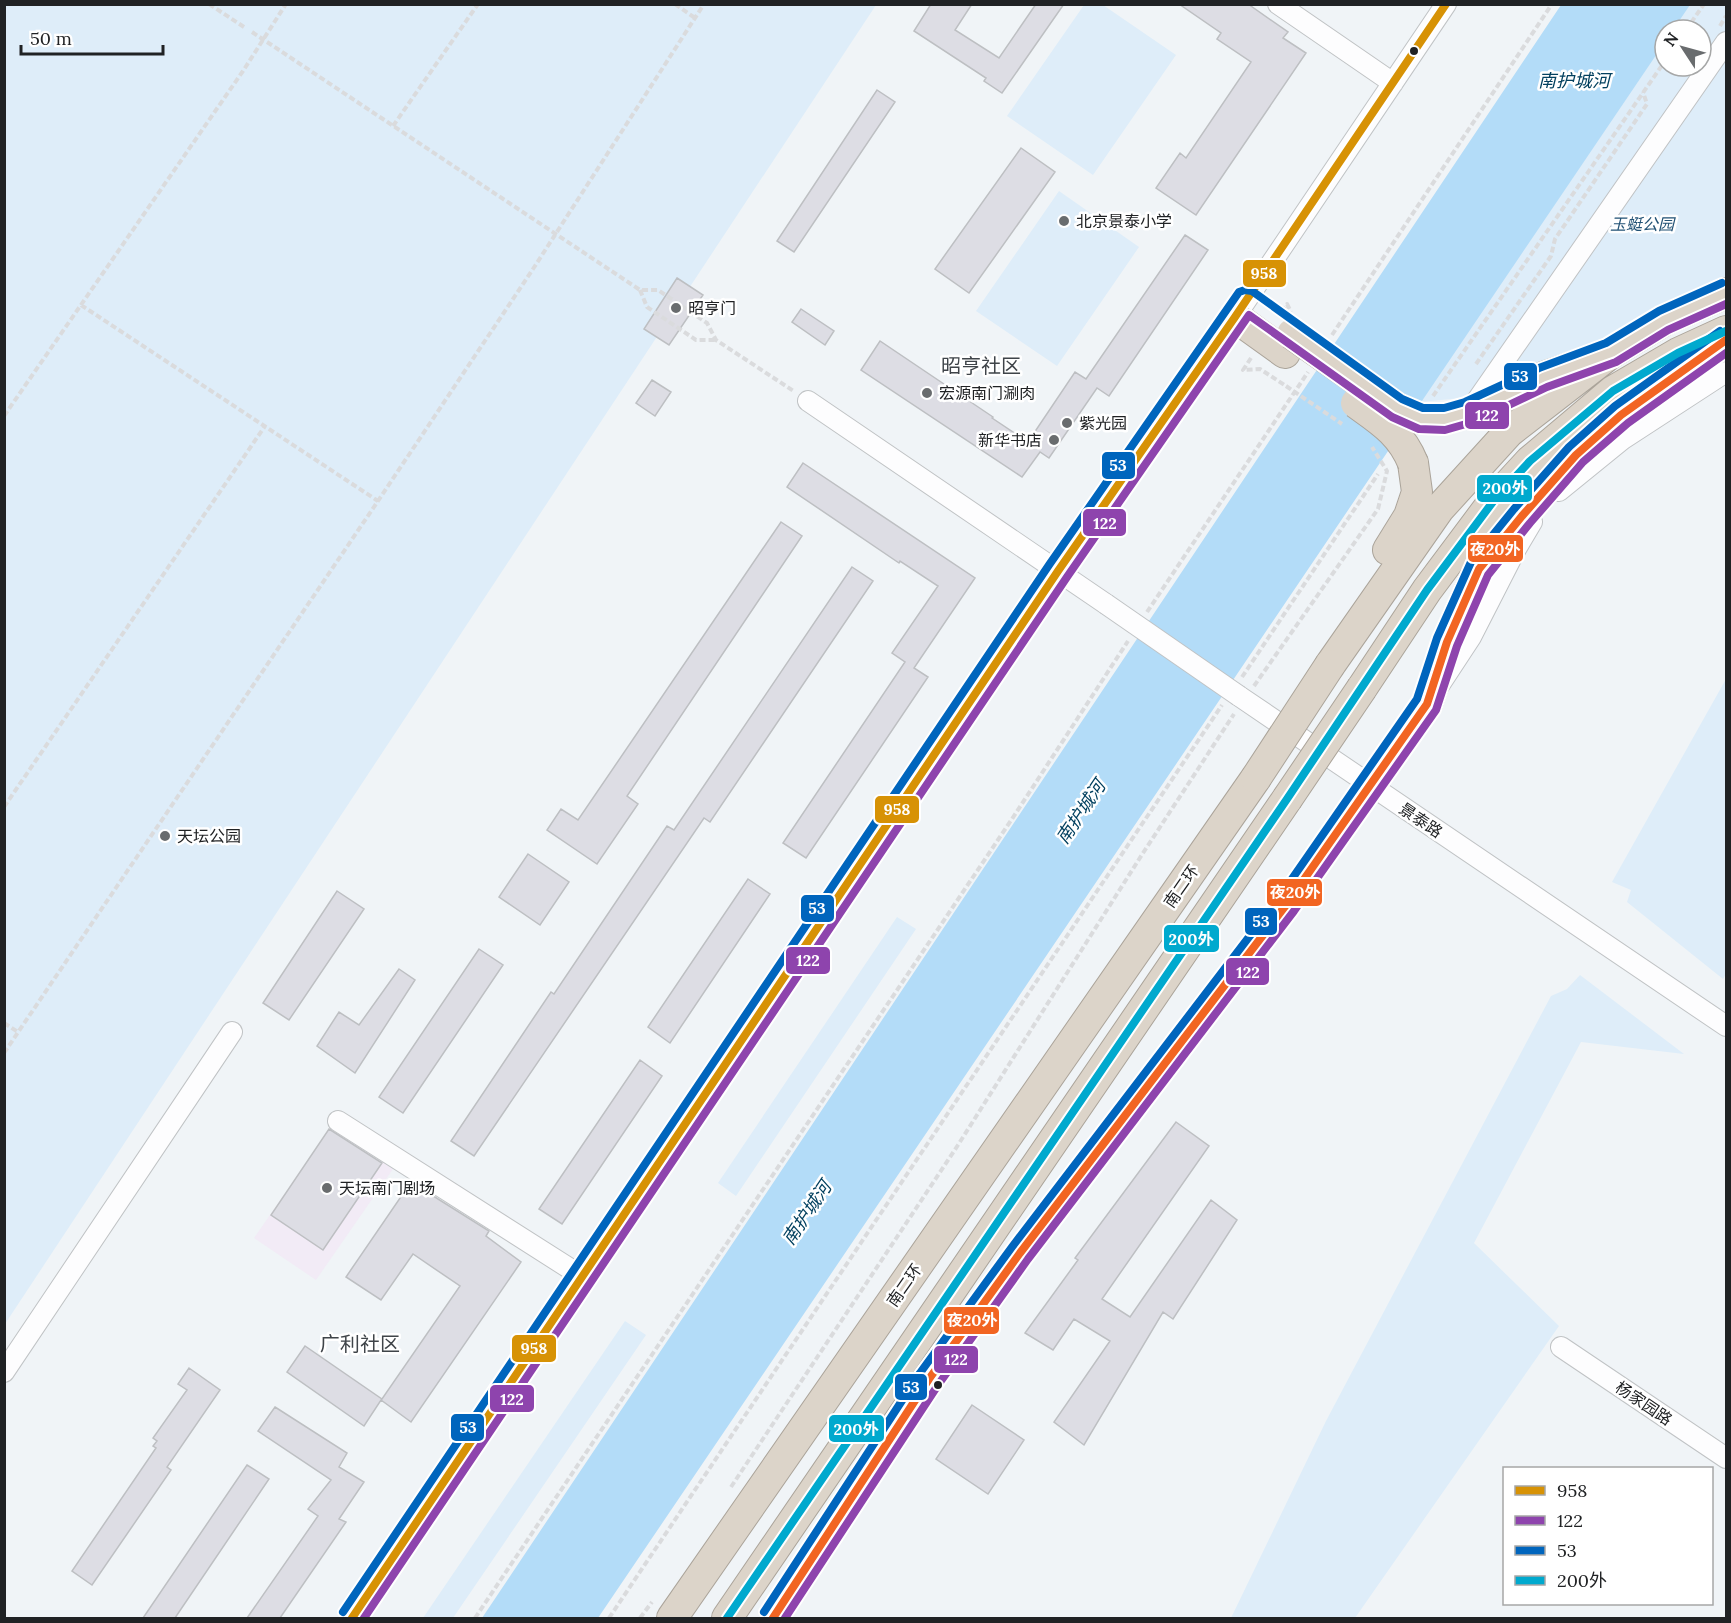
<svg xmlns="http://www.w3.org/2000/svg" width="1731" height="1623" viewBox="0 0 1731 1623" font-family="Lora,'Noto Sans SC',serif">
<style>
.commercial{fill:#f2ebf6}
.green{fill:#deedf9}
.water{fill:#b3dcf8}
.building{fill:#dddde4;stroke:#bdbfc2;stroke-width:1.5}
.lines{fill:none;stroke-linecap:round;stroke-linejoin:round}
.minor-casing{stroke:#c0c3c5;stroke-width:22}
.highway-casing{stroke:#aba49a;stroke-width:32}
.path{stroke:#dadbdd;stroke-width:4;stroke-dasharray:6 3;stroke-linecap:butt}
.minor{stroke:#fdfdfe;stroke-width:20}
.highway{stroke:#dcd4c9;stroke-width:30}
.minor-bridge-casing{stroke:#c0c3c5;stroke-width:22;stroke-linecap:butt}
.highway-bridge-casing{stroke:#aba49a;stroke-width:32;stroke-linecap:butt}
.path-bridge{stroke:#dadbdd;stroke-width:4;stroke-dasharray:6 3;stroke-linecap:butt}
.minor-bridge{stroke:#fdfdfe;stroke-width:20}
.highway-bridge{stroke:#dcd4c9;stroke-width:30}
.bus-1-casing{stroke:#fff;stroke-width:12}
.bus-2-casing{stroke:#fff;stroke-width:12}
.bus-3-casing{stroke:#fff;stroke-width:12}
.bus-4-casing{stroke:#fff;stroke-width:12}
.bus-5-casing{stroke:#fff;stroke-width:12}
.bus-1{stroke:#d79205;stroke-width:8}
.bus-2{stroke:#8e44ad;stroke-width:8}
.bus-3{stroke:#0065bd;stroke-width:8}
.bus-4{stroke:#00a9ce;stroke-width:8}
.bus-5{stroke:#f26522;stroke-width:8}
.bus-dot{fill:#202224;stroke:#fff;stroke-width:2}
.poi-dot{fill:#696c6e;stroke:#fff;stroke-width:2}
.labels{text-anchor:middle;stroke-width:5;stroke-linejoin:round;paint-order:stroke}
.poi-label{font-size:16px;fill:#202224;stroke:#fff;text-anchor:start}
.park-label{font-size:16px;font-style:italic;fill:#225275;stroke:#fff}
.street-label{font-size:16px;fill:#202224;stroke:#fff}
.water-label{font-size:18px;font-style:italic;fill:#02405f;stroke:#fff}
.quarter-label{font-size:20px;fill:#3f4449;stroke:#fff}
.line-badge{stroke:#fff;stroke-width:2}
.badge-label{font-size:16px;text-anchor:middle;font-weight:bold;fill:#fff}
</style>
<rect width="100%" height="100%" fill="#f0f4f7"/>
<path class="commercial" d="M331,1127L393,1169L316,1280L254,1238Z"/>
<path class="green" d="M5,5H876L5,1324Z
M1084,5H1103L1176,55L1093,175L1007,116Z
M1690,5H1726V277L1494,395L1420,402L1665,42V66H1701V30H1673Z
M1059,191L1139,247L1057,366L976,311Z
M1726,679V974L1723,979L1627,902L1631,890L1612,882Z
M897,917L916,929L736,1196L718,1183Z
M1580,975L1684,1054L1581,1042L1474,1243L1559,1326L1355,1618H1231L1326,1421L1551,996L1567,989Z
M625,1321L646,1335L453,1618H423Z"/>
<path class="water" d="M1561,5H1690L1673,30H1665V42L598,1618H482Z"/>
<path class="building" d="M931,4H972L955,30L999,58L1036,4H1064L1002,93L984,81L986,78L914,31Z
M1179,4H1248L1288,32L1283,38L1306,53L1196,215L1156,188L1180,153L1186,158L1251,62L1217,39L1221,33Z
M877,90L895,102L794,252L777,241Z
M1021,148L1055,172L969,293L935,269Z
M1185,235L1208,250L1109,396L1097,388L1049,458L1040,452L1022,477L861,370L880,341L993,417L992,418L1028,442L1075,372L1086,379Z
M677,278L703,295L669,345L644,329Z
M801,309L834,331L825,345L792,322Z
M652,380L671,392L655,416L636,403Z
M803,463L975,578L914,668L928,677L806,858L783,843L905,662L892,653L938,586L900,561L899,563L787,487Z
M781,522L802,536L627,796L638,804L597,864L547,830L561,809L578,820Z
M852,567L873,581L710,822L704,818L474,1156L451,1141L551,992L554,994L667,826L674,830Z
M528,854L569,882L540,925L499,897Z
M748,879L770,894L670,1043L648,1027Z
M337,891L364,909L289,1020L263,1003Z
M479,949L503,965L403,1113L379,1097Z
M399,969L415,980L355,1073L317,1046L339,1012L359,1025Z
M640,1060L662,1076L562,1224L539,1209Z
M1176,1122L1209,1146L1102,1299L1130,1317L1211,1200L1237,1220L1173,1319L1163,1312L1084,1445L1054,1422L1110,1341L1074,1319L1053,1350L1025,1333L1078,1260L1075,1258Z
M329,1129L382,1163L323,1250L271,1215Z
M411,1182L489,1231L486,1236L521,1262L411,1422L381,1400L364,1426L287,1372L305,1346L382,1399L460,1286L413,1254L381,1300L346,1277Z
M189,1368L220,1390L167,1467L171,1470L92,1585L72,1571L156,1448L153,1446L157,1441L153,1438L187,1390L178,1384Z
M972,1405L1024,1440L988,1494L936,1459Z
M275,1407L347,1453L339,1467L364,1482L339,1519L346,1522L280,1618H247L318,1516L308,1509L331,1480L258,1431Z
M247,1465L269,1479L175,1618H143Z"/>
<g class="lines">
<defs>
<path id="minor" d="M1278,4L1393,83
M808,401L1106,604
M1471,409L1726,42
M1559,491L1623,439L1726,372
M1239,696L1726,1026
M338,1121L583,1277
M1561,1347L1726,1458
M4,1372L232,1032
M352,1618L1058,571L1235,317L1446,4
M773,1618L929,1379L1020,1253L1286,905L1427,704L1471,637L1516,549L1532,522"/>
<path id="highway" d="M1235,317L1285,353
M1445,419L1469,412L1543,377L1586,362
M1388,550L1409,516L1417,492L1413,463
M1330,665L1439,509L1509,432L1611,353L1663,321L1726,293
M1362,688L1427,590L1495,499L1530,461L1613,391L1678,353L1726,331
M1427,704L1447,642L1479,569L1522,516L1576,455L1621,415L1684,370
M672,1618L1256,778
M727,1618L1287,799"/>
</defs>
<use href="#minor" class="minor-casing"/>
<use href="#highway" class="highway-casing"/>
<path class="path" d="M209,4L244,27
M675,4L695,18
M1720,26L1726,16
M1686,30L1704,4
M252,32L640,290H658L707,323L716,340L795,392
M393,126L478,4
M640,290L647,307L696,340H716
M81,305L378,501
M1282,312L1287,304L1291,312
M1332,335L1552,4
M1251,358L1243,370L1260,369L1286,386
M1476,364L1551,256L1555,239L1647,104L1643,92
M1433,396L1665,61
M4,416L243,71L286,4
M1147,612L1308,372
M1242,677L1378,474
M1254,686L1378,509L1387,471L1372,447
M4,807L265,426
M4,1023L18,1032
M4,1053L378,501L533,269L704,4
M731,1487L958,1145L1143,853L1234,714
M475,1618L1012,819L1128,641
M609,1618L1222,705
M640,1618L652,1602"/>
<use href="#minor" class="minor"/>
<use href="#highway" class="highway"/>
<defs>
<path id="minor-bridge" d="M1106,604L1239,696"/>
<path id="highway-bridge" d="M1292,334L1397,408L1421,419H1445
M1356,403C1381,421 1401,433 1413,463
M1256,778L1330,665
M1287,799L1362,688"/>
</defs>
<use href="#minor-bridge" class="minor-bridge-casing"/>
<use href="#highway-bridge" class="highway-bridge-casing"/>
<path class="path-bridge" d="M1286,386L1342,424"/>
<use href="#minor-bridge" class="minor-bridge"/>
<use href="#highway-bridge" class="highway-bridge"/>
<defs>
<path id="bus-1" d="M352,1618L1058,571L1235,317L1446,4"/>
<path id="bus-2" d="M364,1618L1067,577L1249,315L1392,417L1419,429L1445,430L1473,422L1547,387L1616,362L1668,330L1726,304
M785,1618L938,1385L1028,1259L1294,911L1436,710L1457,646L1488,575L1530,523L1583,462L1628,423L1726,353"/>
<path id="bus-3" d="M343,1612L1049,565L1239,292L1245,290L1252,291L1402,399L1423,408H1444L1465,402L1539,368L1606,343L1659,311L1722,283
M764,1612L920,1373L1012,1247L1278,899L1417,699L1437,638L1471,562L1514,509L1569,447L1615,406L1720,331"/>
<path id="bus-4" d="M727,1618L1287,799L1427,590L1495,499L1530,461L1613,391L1678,353L1726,331"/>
<path id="bus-5" d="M773,1618L929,1379L1020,1253L1286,905L1427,704L1447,642L1479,569L1522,516L1576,455L1621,415L1726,340"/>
</defs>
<use href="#bus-1" class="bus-1-casing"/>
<use href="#bus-2" class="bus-2-casing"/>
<use href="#bus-3" class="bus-3-casing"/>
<use href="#bus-4" class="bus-4-casing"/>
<use href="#bus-5" class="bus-5-casing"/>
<use href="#bus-1" class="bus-1"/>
<use href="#bus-2" class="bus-2"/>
<use href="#bus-3" class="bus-3"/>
<use href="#bus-4" class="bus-4"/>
<use href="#bus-5" class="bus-5"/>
</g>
<g class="bus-dot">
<circle cx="1414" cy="51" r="5"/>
<circle cx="938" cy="1385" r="5"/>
</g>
<g class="poi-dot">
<circle cx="1064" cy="221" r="6"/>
<circle cx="676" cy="308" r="6"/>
<circle cx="927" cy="393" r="6"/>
<circle cx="1067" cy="423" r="6"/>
<circle cx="1054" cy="440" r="6"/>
<circle cx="165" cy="836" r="6"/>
<circle cx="327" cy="1188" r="6"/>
</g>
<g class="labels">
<g class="poi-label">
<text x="1076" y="227">北京景泰小学</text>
<text x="688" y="314">昭亨门</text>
<text x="939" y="399">宏源南门涮肉</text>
<text x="1079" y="429">紫光园</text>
<text x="1042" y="446" text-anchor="end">新华书店</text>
<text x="177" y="842">天坛公园</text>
<text x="339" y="1194">天坛南门剧场</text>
</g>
<g class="park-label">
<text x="1642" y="230">玉蜓公园</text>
</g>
<g class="street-label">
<text transform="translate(1421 820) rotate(34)" y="6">景泰路</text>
<text transform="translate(1181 886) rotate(-55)" y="6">南二环</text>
<text transform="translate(904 1285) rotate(-55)" y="6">南二环</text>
<text transform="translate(1644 1403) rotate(34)" y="6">杨家园路</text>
</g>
<g class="water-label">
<text x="1574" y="87">南护城河</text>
<text transform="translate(1081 812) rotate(-56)" y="6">南护城河</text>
<text transform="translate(807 1213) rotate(-56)" y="6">南护城河</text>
</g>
<g class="quarter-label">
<text x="981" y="373">昭亨社区</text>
<text x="360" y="1351">广利社区</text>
</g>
</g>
<g class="line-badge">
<rect x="1242" y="259" width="45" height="29" rx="6" fill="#d79205"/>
<rect x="1503" y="362" width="35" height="29" rx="6" fill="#0065bd"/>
<rect x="1464" y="401" width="46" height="29" rx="6" fill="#8e44ad"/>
<rect x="1101" y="451" width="35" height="29" rx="6" fill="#0065bd"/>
<rect x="1476" y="474" width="57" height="29" rx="6" fill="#00a9ce"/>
<rect x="1082" y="508" width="45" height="29" rx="6" fill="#8e44ad"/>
<rect x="1467" y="534" width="57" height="29" rx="6" fill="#f26522"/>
<rect x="874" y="795" width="46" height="29" rx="6" fill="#d79205"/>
<rect x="1266" y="878" width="57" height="29" rx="6" fill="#f26522"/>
<rect x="800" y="894" width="35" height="29" rx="6" fill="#0065bd"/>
<rect x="1244" y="907" width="34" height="29" rx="6" fill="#0065bd"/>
<rect x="1163" y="924" width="57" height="29" rx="6" fill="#00a9ce"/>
<rect x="785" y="946" width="46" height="29" rx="6" fill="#8e44ad"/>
<rect x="1225" y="957" width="45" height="29" rx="6" fill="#8e44ad"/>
<rect x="943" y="1306" width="57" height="29" rx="6" fill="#f26522"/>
<rect x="511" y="1334" width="46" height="29" rx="6" fill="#d79205"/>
<rect x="933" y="1345" width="46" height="29" rx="6" fill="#8e44ad"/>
<rect x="894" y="1373" width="34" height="28" rx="6" fill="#0065bd"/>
<rect x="489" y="1384" width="46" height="29" rx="6" fill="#8e44ad"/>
<rect x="450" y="1413" width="35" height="29" rx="6" fill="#0065bd"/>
<rect x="828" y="1414" width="57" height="29" rx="6" fill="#00a9ce"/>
</g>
<g class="badge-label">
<text x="1264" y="279">958</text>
<text x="1520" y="382">53</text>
<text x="1487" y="421">122</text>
<text x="1118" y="471">53</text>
<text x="1505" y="494">200外</text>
<text x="1105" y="529">122</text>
<text x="1495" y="555">夜20外</text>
<text x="897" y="815">958</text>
<text x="1295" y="898">夜20外</text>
<text x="817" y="914">53</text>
<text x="1261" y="927">53</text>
<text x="1191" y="945">200外</text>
<text x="808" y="966">122</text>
<text x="1248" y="978">122</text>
<text x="972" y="1326">夜20外</text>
<text x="534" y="1354">958</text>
<text x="956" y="1365">122</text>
<text x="911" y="1393">53</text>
<text x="512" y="1405">122</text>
<text x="468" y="1433">53</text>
<text x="856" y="1435">200外</text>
</g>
<rect width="1731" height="1623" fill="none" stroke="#202224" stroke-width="12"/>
<rect x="1503" y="1467" width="210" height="138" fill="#ffffff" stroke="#a6a7a7" stroke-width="1.5"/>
<rect x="1515" y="1486" width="30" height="9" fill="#d79205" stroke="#a6a7a7" stroke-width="1.5"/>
<text x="1557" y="1497" font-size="18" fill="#202224">958</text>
<rect x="1515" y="1516" width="30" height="9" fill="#8e44ad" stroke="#a6a7a7" stroke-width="1.5"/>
<text x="1557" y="1527" font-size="18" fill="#202224">122</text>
<rect x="1515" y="1546" width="30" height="9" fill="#0065bd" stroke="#a6a7a7" stroke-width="1.5"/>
<text x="1557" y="1557" font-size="18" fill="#202224">53</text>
<rect x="1515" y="1576" width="30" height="9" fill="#00a9ce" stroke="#a6a7a7" stroke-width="1.5"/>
<text x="1557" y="1587" font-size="18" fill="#202224">200外</text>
<g transform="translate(1683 48) rotate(306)"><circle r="28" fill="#ffffff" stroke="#a6a7a7" stroke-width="1.5"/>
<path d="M0-4.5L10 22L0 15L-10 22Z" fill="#696c6e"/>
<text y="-9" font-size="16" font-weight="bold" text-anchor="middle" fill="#202224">N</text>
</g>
<path d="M21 45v9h142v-9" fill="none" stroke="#202224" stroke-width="3"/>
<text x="30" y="45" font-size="18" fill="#202224" stroke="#ffffff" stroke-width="4.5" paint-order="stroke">50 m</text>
</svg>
